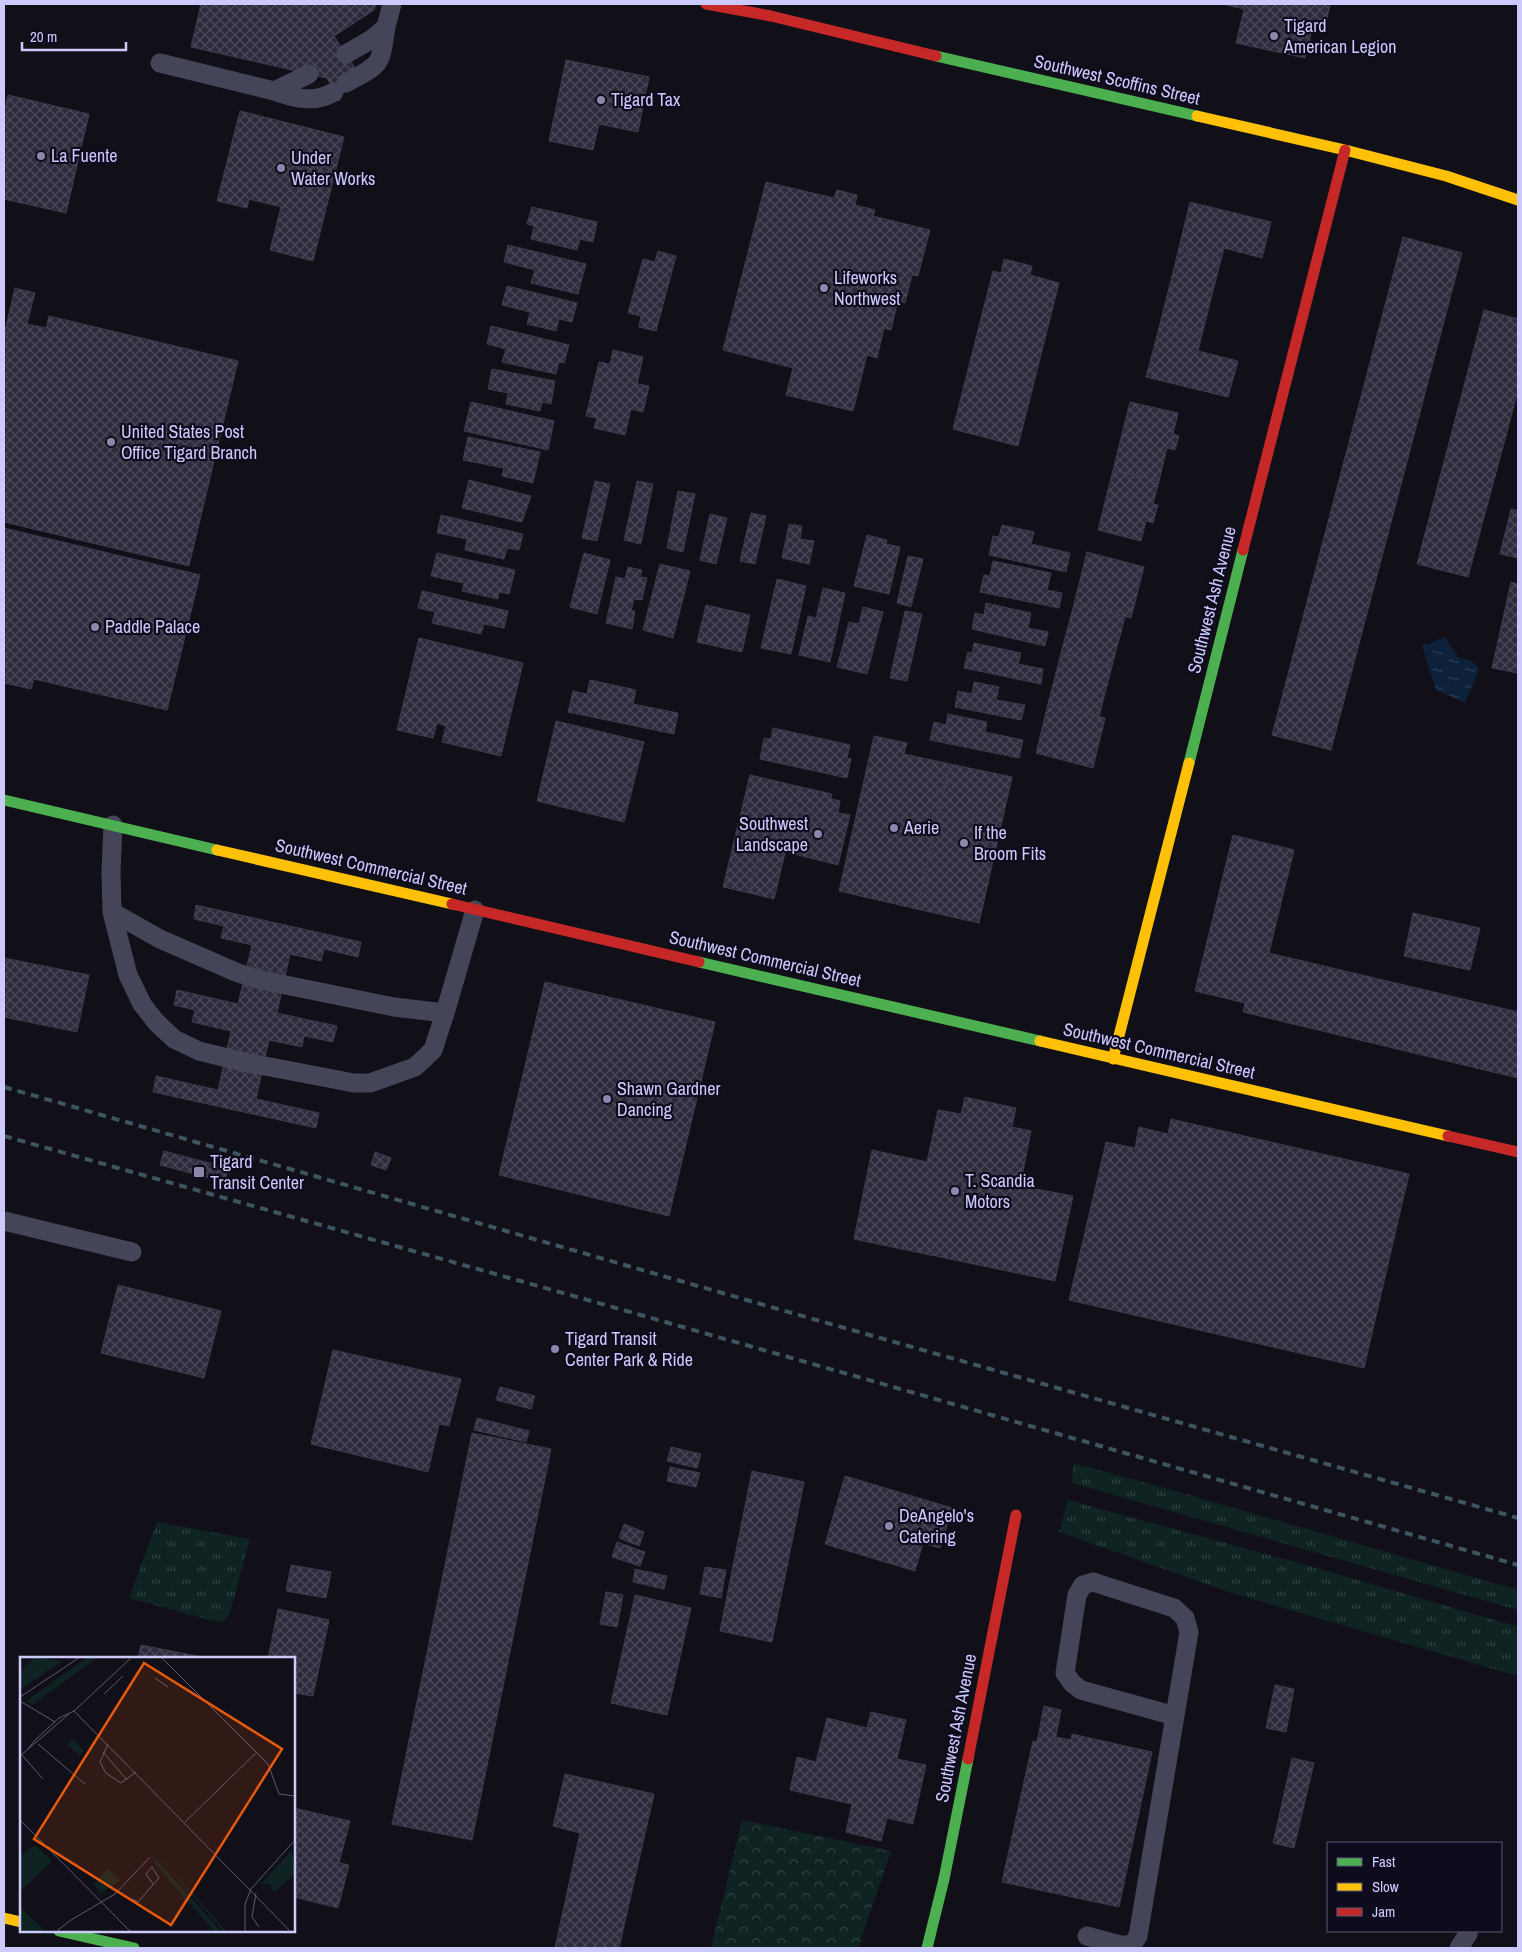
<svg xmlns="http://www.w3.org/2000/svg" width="1522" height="1952" viewBox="0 0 1522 1952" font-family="'Archivo Narrow',sans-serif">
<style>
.grass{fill:url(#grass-tufts)}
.park{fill:url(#park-crowns)}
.water{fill:url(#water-ripples)}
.building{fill:url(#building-cross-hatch);stroke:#3c3a4d}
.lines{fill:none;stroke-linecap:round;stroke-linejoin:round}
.lane{stroke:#444559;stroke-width:19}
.fast{stroke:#4caf50;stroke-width:11}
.slow{stroke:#ffc107;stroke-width:11}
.jam{stroke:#c62828;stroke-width:11}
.rail{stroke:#3e5460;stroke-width:4;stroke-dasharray:8 6;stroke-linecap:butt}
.poi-dot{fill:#8b88ad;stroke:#0e0c1c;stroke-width:2}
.labels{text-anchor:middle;stroke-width:4.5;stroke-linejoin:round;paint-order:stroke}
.poi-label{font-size:18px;fill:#ccc9fd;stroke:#0e0c1c;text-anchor:start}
.street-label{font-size:18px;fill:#ccc9fd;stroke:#0e0c1c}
.inset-road{fill:none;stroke:#5c5a74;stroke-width:1}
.view{fill:#e8590c;fill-opacity:0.15;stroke:#e8590c;stroke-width:2.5}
.inset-edge{fill:none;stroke:#ccc9fd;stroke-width:2.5}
</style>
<defs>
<pattern id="grass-tufts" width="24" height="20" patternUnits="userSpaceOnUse" patternTransform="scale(1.25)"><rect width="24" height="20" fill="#0f2322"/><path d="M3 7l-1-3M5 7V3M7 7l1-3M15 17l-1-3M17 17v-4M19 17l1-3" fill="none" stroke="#314243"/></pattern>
<pattern id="park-crowns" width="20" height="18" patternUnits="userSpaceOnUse" patternTransform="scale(1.25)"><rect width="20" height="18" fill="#0f2322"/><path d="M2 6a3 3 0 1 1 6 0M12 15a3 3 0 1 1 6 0" fill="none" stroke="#314243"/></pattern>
<pattern id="water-ripples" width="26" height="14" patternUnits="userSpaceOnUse" patternTransform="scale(1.25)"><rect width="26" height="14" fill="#0d213b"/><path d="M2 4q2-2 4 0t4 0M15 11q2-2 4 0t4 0" fill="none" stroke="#2f4058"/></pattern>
<pattern id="building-cross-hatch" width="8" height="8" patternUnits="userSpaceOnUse" patternTransform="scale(1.25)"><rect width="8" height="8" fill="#2e2c3c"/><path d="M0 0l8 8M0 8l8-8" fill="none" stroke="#4b4959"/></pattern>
</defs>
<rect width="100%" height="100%" fill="#111018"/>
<path class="grass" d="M1073,1463L1172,1490L1518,1590V1610L1072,1483Z
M1068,1500L1317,1568L1518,1627V1676L1235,1594L1059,1532Z
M157,1522L250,1539L229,1616L221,1623L129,1598Z"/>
<path class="park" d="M742,1820L891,1851L858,1948H711Z"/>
<path class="water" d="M1445,637L1458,657L1472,661L1479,670L1465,703L1436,690L1422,646Z"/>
<path class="building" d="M201,4H376L374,10L334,36L354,66L339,101L327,78L191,47Z
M1222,4H1330L1325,28L1313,26L1305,58L1236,43L1244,9Z
M566,60L649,77L638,132L599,124L593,150L549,141Z
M8,95L89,114L66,213L4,199V112Z
M240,111L344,137L313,261L270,250L281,207L249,199L247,208L217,201Z
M766,182L834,198L837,190L857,195L855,205L875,210L873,216L930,230L918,276L912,275L905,303L898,300L891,330L884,328L877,358L867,355L853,411L786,395L793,368L723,350Z
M1190,202L1271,222L1262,258L1224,248L1220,263L1178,252Z
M532,207L597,222L593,242L580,239L577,250L531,239L534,226L527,224Z
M1403,237L1462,253L1331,750L1272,735Z
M508,245L586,264L578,294L531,283L535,270L504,262Z
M658,251L676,256L656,331L639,327L641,316L628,313L643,259L655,262Z
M1178,252L1220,263L1202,335L1160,324Z
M1004,259L1032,266L1030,275L1059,283L1018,446L953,429L993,271L1001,273Z
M507,286L577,303L572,322L559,319L556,331L527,324L530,312L502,305Z
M15,288L35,293L27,324L46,328L49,316L238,361L189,566L4,522V335Z
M1484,310L1518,319V391L1468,577L1417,564Z
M1160,324L1202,335L1198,351L1238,361L1228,397L1146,377Z
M491,326L569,345L564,363L559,362L556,374L502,362L506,349L487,344Z
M613,350L643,357L637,384L649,386L643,412L631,409L625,435L594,428L597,418L586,416L599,362L610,364Z
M492,369L555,381L551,404L542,402L540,411L506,404L508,393L488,389Z
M471,402L554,421L548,450L464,431Z
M1130,402L1178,413L1173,434L1179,436L1175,450L1167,448L1159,481L1113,470Z
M468,437L540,452L533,483L502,476L504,468L463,460Z
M1113,470L1159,481L1153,504L1158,505L1153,523L1146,521L1141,541L1098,530Z
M469,480L531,496L522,522L462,508Z
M595,481L610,484L597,541L582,538Z
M637,481L653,484L641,544L624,540Z
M678,491L695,494L683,552L667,548Z
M1511,509L1518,511V558L1500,554Z
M751,513L766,516L755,564L740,561Z
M710,514L727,518L716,564L700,560Z
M441,515L523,534L519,550L507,548L504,559L465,550L467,539L437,533Z
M789,524L802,526L800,539L814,541L809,564L782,558Z
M1002,525L1034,532L1031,544L1070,553L1066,572L989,555L993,536L999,537Z
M4,528L200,575L167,710L34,679L31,689L4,683Z
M867,535L887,540L886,544L900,547L889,594L854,586Z
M1087,552L1144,567L1131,618L1074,604Z
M437,553L515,570L509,594L499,592L498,599L462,591L464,583L431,576Z
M584,553L610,560L597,614L570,607Z
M908,556L923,559L911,607L897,603Z
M993,561L1051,573L1047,590L1062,593L1059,608L980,592L984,575L990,576Z
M660,564L690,571L673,638L643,630Z
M628,567L642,570L640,577L647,578L642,600L634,599L631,611H635L632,629L606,623L616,577L625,579Z
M777,579L806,586L791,654L761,648Z
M1511,582L1518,584V673L1492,668Z
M823,588L845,593L830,662L799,655L808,616L816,618Z
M422,591L508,611L504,628L484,624L481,634L432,623L435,612L418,608Z
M986,603L1031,613L1028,628L1048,632L1045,646L972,629L975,613L984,615Z
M1074,604L1125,617L1112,666L1061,653Z
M706,605L750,615L742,652L697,642Z
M863,607L883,612L867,674L837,667L849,622L859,624Z
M905,611L922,614L907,681L890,678Z
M419,638L523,663L501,756L442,742L446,726L437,723L433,738L397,730Z
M974,643L1021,653L1018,664L1043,669L1041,684L964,668L968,652L972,653Z
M1061,653L1112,666L1099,717L1048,704Z
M590,680L636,690L633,704L678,713L674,734L568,712L573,691L587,694Z
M974,682L999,687L996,700L1025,705L1021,720L955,707L958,691L972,694Z
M1048,704L1105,718L1093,768L1036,753Z
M948,714L987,722L985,732L1023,740L1019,758L930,740L934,722L946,725Z
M556,721L644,742L624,822L537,801Z
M773,728L850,745L847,758L851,759L847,778L760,759L764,738L771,739Z
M874,736L907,743L904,754L950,764L917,909L839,891Z
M950,764L1012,777L979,923L917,909Z
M750,775L776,781L749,893L723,887Z
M776,781L801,787L774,899L749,893Z
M801,787L832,794L831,799L840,801L838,813L850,815L838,865L786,852Z
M1233,835L1294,850L1269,953L1518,1012V1078L1243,1012L1245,1003L1195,991Z
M196,905L361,942L358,957L324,949L321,961L290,954L277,1013L337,1026L333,1042L304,1036L302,1047L269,1040L256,1099L319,1113L316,1128L153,1092L156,1076L218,1090L231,1031L192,1022L195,1010L174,1005L177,990L238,1004L252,945L221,938L224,926L194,919Z
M1413,913L1480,928L1470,970L1404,956Z
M4,958L89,975L77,1032L4,1017Z
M545,982L715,1022L669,1216L499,1175Z
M965,1097L1016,1108L1012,1127L1031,1131L1020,1186L1073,1196L1055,1281L854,1239L872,1150L927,1162L938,1110L961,1114Z
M1171,1119L1409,1174L1364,1368L1069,1300L1106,1142L1135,1148L1139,1127L1168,1134Z
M164,1151L228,1168L225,1182L160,1165Z
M375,1152L391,1158L386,1170L371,1165Z
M118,1285L221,1311L204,1378L101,1353Z
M333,1350L461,1379L449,1426L439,1424L428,1472L311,1444Z
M500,1387L535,1396L531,1409L496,1400Z
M477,1418L529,1431L526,1442L474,1430Z
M472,1433L551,1449L472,1840L392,1824Z
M671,1447L701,1454L697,1468L667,1461Z
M670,1467L700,1473L696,1487L667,1481Z
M752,1471L804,1482L772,1642L720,1631Z
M845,1476L952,1508L940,1548L923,1543L915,1571L825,1544Z
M624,1524L644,1532L639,1546L619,1538Z
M617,1542L645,1552L640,1566L612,1557Z
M291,1565L331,1572L326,1598L286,1591Z
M705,1567L726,1570L721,1598L700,1594Z
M635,1569L667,1576L664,1589L633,1582Z
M606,1592L623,1595L617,1627L600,1624Z
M635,1595L691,1608L667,1715L611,1703Z
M278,1609L329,1620L313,1696L294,1693V1658H268Z
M141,1645L207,1658H138Z
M1275,1685L1294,1689L1286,1732L1266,1728Z
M1044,1706L1061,1710L1054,1746L1056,1737L1071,1740L1072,1734L1152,1752L1119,1907L1002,1882L1033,1741L1037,1742Z
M871,1712L906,1720L897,1759L926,1765L913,1824L887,1818L881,1841L846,1832L852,1804L790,1790L797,1757L816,1762L827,1718L867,1728Z
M1292,1758L1314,1763L1294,1848L1273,1843Z
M565,1774L654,1794L619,1948H555L580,1833L553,1826Z
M294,1808L350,1821L339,1863L349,1865L338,1908L294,1897Z"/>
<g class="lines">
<path class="lane" d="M346,54L372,39L386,27L392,4
M160,63L274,91L309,74
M346,83C382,63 380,67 386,27
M274,91C294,98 314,104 334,92
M113,825L111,872L112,912L128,975L142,1004L156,1022L174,1039L199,1051L244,1062L354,1083H370L415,1067L433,1050L445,1013L475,910
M112,912L160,939L238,973L261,980L394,1007L445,1013
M4,1221L132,1252
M1087,1936L1120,1945H1132L1138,1936L1189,1632L1185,1618L1174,1608L1093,1582L1083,1585L1077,1595L1065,1673L1072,1683L1081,1690L1175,1716
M1459,1948L1468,1934"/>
<path class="fast" d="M936,56L1197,116
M1189,763L1243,550
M4,800L217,850
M699,962L1040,1041
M59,1931L134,1948
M927,1948L944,1879L968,1759"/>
<path class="slow" d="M1197,116L1345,150L1446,176L1518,200
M217,850L452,904
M1040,1041L1448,1136
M1113,1059L1189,763
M4,1918L21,1922"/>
<path class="jam" d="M706,4L771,16L936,56
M1243,550L1345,150
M452,904L699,962
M1448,1136L1518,1152
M968,1759L1016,1515"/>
<path class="rail" d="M4,1087L820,1321L1518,1518
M4,1136L595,1302L1518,1565"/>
</g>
<g class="poi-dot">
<circle cx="1274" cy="36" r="5"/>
<circle cx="601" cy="100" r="5"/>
<circle cx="41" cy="156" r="5"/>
<circle cx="281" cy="168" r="5"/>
<circle cx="824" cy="288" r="5"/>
<circle cx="111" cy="442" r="5"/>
<circle cx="95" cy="627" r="5"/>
<circle cx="894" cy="828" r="5"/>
<circle cx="818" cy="834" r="5"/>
<circle cx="964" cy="843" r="5"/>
<circle cx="607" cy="1099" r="5"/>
<rect x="193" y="1166" width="12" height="12" rx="2.5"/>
<circle cx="955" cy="1191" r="5"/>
<circle cx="555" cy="1349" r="5"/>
<circle cx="889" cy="1526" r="5"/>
</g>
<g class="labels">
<g class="poi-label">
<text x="1284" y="32">Tigard<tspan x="1284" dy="21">American Legion</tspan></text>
<text x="611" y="106">Tigard Tax</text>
<text x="51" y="162">La Fuente</text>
<text x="291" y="164">Under<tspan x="291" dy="21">Water Works</tspan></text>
<text x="834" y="284">Lifeworks<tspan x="834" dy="21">Northwest</tspan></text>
<text x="121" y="438">United States Post<tspan x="121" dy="21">Office Tigard Branch</tspan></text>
<text x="105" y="633">Paddle Palace</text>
<text x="808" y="830" text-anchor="end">Southwest<tspan x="808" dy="21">Landscape</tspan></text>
<text x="904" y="834">Aerie</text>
<text x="974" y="839">If the<tspan x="974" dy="21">Broom Fits</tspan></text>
<text x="617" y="1095">Shawn Gardner<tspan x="617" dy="21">Dancing</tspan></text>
<text x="210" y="1168">Tigard<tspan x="210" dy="21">Transit Center</tspan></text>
<text x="965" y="1187">T. Scandia<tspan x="965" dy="21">Motors</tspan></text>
<text x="565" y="1345">Tigard Transit<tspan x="565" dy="21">Center Park &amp; Ride</tspan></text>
<text x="899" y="1522">DeAngelo's<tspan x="899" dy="21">Catering</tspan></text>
</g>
<g class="street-label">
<text transform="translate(1117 80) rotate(13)" y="6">Southwest Scoffins Street</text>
<text transform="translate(1212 600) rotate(-76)" y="6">Southwest Ash Avenue</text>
<text transform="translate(371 867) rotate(13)" y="6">Southwest Commercial Street</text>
<text transform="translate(765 959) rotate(13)" y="6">Southwest Commercial Street</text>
<text transform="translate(1159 1051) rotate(13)" y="6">Southwest Commercial Street</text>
<text transform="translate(956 1728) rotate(-79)" y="6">Southwest Ash Avenue</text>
</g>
</g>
<g transform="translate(20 1657)">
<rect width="275" height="275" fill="#111018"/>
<path d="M68,0H78L12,48L6,44ZM54,82L64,94L60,99L47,87ZM272,193L275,217L254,235L249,227H241ZM138,199L146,207L207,275H204ZM136,202L181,252L202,275H195L146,220L133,204ZM0,250L25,274L24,275H0Z" fill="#0f2322"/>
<path d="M15,0L42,4L0,33V15ZM15,188L32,204L0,235V199ZM88,212L100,224L81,236L73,227Z" fill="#0f2322"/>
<path class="inset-road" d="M141,0L248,107L259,137L275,139M135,21L148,30M84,37L103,19M0,40L60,0M0,44L35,65M54,54L271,275M18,87L65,127M88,87L80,105L86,116L101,126L116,115M8,92L15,83L39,61L54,54L112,0M83,95L107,123M2,98L23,122M0,99L49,57M0,163L111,275M165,165L237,95M236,236L232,260L239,270M113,242L118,245L139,221L132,210L126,217L133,227M40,275L38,273L51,263L95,237L130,200M225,275V247L231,232L275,183"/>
<path class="view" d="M124,6L262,92L151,268L14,182Z"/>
<rect width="275" height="275" class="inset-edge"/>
</g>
<rect width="1522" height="1952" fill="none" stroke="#ccc9fd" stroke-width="10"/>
<rect x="1327" y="1842" width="175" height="90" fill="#0e0c1c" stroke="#5a5876"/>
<rect x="1337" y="1858" width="25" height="8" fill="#4caf50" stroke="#5a5876"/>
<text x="1372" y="1867" font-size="15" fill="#ccc9fd">Fast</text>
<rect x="1337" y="1883" width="25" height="8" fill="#ffc107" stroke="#5a5876"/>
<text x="1372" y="1892" font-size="15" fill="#ccc9fd">Slow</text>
<rect x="1337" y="1908" width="25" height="8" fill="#c62828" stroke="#5a5876"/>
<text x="1372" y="1917" font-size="15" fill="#ccc9fd">Jam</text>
<path d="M22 42v8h104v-8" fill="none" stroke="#ccc9fd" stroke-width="2.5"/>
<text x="30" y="42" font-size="15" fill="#ccc9fd" stroke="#0e0c1c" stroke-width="4" paint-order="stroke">20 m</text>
</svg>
